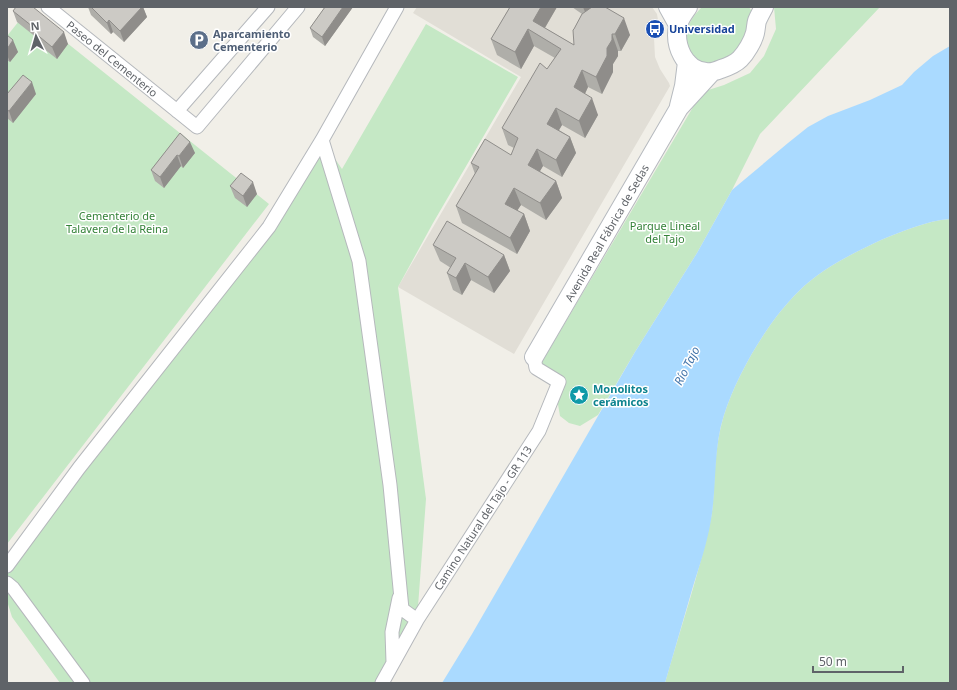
<svg xmlns="http://www.w3.org/2000/svg" width="957" height="690" viewBox="0 0 957 690" font-family="'Noto Sans',sans-serif">
<style>
.education{fill:#e1ded6}
.green{fill:#c5e8c5}
.water{fill:#aadaff}
.lines{fill:none;stroke-linecap:round;stroke-linejoin:round}
.street-casing{stroke:#b5b8bc;stroke-width:15}
.secondary-casing{stroke:#b6babf;stroke-width:20}
.street{stroke:#fff;stroke-width:13}
.secondary{stroke:#fff;stroke-width:18}
.wall{fill:#afaea9}
.shaded-wall{fill:#8f8d8a}
.building{fill:#cccac5;stroke:#8f8d8a}
.labels{text-anchor:middle;stroke-width:3;stroke-linejoin:round;paint-order:stroke}
.transit-label{font-size:11px;font-weight:bold;fill:#164399;stroke:#fff;text-anchor:start}
.service-label{font-size:11px;font-weight:bold;fill:#4e5e75;stroke:#fff;text-anchor:start}
.street-label{font-size:11px;fill:#5f6368;stroke:#fff}
.park-label{font-size:11px;fill:#348238;stroke:#fff}
.culture-label{font-size:11px;font-weight:bold;fill:#0d838f;stroke:#fff;text-anchor:start}
.water-label{font-size:12px;font-style:italic;fill:#4174aa;stroke:#fff}
</style>
<rect width="100%" height="100%" fill="#f1efe8"/>
<path class="education" d="M417,7H652L657,14L658,20L654,38L655,57L660,69L669,83L670,86L514,354L398,287L521,77L413,13Z"/>
<path class="green" d="M702,7H749L752,12L745,44L725,63L699,66L684,44C685,30 691,17 702,7Z
M774,7H880L760,134L732,190L697,253L635,352L598,415L580,426L569,423L560,416L556,393L548,383L536,372L702,92L724,85L750,73L764,56L776,29Z
M27,11L269,204L7,544V36Z
M426,24L518,77L433,223L398,287L426,499L417,620L382,683H60L12,617L7,601V567L289,196L322,140L342,169Z
M950,219V683H665C680,630 698,577 710,523C713,511 713,499 714,487C715,462 717,438 724,415C737,374 768,321 799,291C821,269 853,253 881,240C903,231 926,221 950,219Z"/>
<path class="water" d="M950,46V219C926,221 903,231 881,240C853,253 821,269 799,291C768,321 737,374 724,415C713,449 717,485 711,520C707,544 699,567 692,590C683,621 674,652 665,683H442L472,634L635,352L697,253L732,190L788,143L808,127L828,116L870,100L902,85L914,72L933,56Z"/>
<g class="lines">
<defs>
<path id="street" d="M48,7L197,127L298,7
M177,111L268,7
M322,140L359,261L390,485L402,609L417,620
M7,566L79,468L269,227L322,140L397,7
M7,583L13,588L83,683
M393,662L392,632L399,598
M382,683L417,620L539,431L559,382L536,368L534,357"/>
<path id="secondary" d="M668,7L678,25
M688,7C684,13 679,19 678,26C674,45 684,70 706,72C711,73 716,71 721,69C727,67 735,64 740,59C746,53 753,41 755,33C756,29 756,24 757,21C759,16 762,11 764,7
M679,106L684,86L687,62
M534,357L679,108L712,72"/>
</defs>
<use href="#street" class="street-casing"/>
<use href="#secondary" class="secondary-casing"/>
<use href="#street" class="street"/>
<use href="#secondary" class="secondary"/>
</g>
<path class="wall" d="M88,7H143L147,17L124,42L113,32L111,34L91,15Z
M325,7H353L325,46L313,37L310,28Z
M510,7H557L545,28L574,45V29L582,14L572,7H605L630,35L621,51H618V56L613,64V72L602,94L588,87L585,94L598,115L585,138L562,125L559,130L570,137L576,153L562,177L543,166L540,171L556,181L562,198L546,220L521,205L517,210L524,214L530,231L517,254L462,223L456,206L475,174L471,163L511,155L514,148L508,145L502,128L547,69L555,58L534,46L521,69L497,55L491,39Z
M13,11L68,44L57,59L39,45L37,38L17,22Z
M7,35L18,52L10,62L7,60Z
M7,94H36L13,123L7,118Z
M180,133L195,153L183,168L181,166L164,188L155,181L151,170Z
M230,186L257,194L247,207L235,198Z
M433,245L504,255L510,271L494,293L471,280L462,295L453,290L447,273L451,268L440,261Z"/>
<path class="shaded-wall" d="M138,7H143L147,17L124,42L120,31Z
M343,7H353L325,46L322,37Z
M541,7H557L540,36L533,21Z
M583,7H592L587,17Z
M624,18L630,35L621,51L615,34Z
M109,20L113,32L111,34L107,23Z
M528,29L534,46L521,69L515,52Z
M64,32L68,44L57,59L52,47Z
M612,34L618,51V56L613,64V72L602,94L596,77Z
M13,40L18,52L10,62L7,55V49Z
M582,70L588,87L580,104L574,87Z
M32,82L36,94L13,123L9,111Z
M592,98L598,115L585,138L579,121Z
M556,108L562,125L553,140L547,124Z
M570,137L576,153L562,177L556,160Z
M190,142L195,153L183,168L179,156Z
M537,149L543,166L534,181L528,165Z
M177,155L181,166L164,188L160,177Z
M556,181L562,198L546,220L540,203Z
M253,182L257,194L247,207L243,196Z
M514,188L521,205L511,220L505,204Z
M524,214L530,231L517,254L510,238Z
M504,255L510,271L494,293L488,277Z
M465,263L471,280L462,295L456,278Z"/>
<path class="building" d="M16,7H33L64,32L52,47L35,33L37,30L13,11Z
M91,7H142L120,31L109,20L107,23Z
M325,7H343L322,37L310,28Z
M510,7H541L533,21L574,45L573,30L574,29L582,14L592,7H605L624,18L615,34H612V40L607,48V56L596,77L582,70L574,87L592,98L579,121L556,108L547,124L570,137L556,160L537,149L528,165L556,181L540,203L514,188L505,204L524,214L510,238L456,206L479,167L471,163L485,139L511,155L518,138L502,128L540,63L547,69L561,49L528,29L515,52L491,39Z
M7,35L13,40L7,49Z
M23,75L32,82L9,111L7,110V94Z
M180,133L190,142L179,156L177,155L160,177L151,170Z
M241,173L253,182L243,196L230,186Z
M447,221L504,255L488,277L465,263L456,278L447,273L456,258L433,245Z"/>
<defs>
<symbol id="bus-disc" viewBox="-11 -11 22 22"><circle r="9.5" fill="#1a4fb4" stroke="#fff"/><path d="M-5-6H5V4H4V6H2V4H-2V6H-4V4H-5ZM-3.5-4V0h7V-4ZM-3.5 1.2v1.5H-2V1.2ZM2 1.2v1.5H3.5V1.2Z" fill="#fff"/></symbol>
<symbol id="parking-disc" viewBox="-11 -11 22 22"><circle r="9.5" fill="#5c6f8a" stroke="#fff"/><path d="M-3.5-5.5H1a3.5 3.5 0 0 1 0 7H-1V5.5H-3.5ZM-1-3.4V-.6H.8a1.4 1.4 0 0 0 0-2.8Z" fill="#fff"/></symbol>
<symbol id="sight-disc" viewBox="-11 -11 22 22"><circle r="9.5" fill="#0f9aa8" stroke="#fff"/><path d="M0-6L1.8-2.2L6-1.7L2.9 1.2L3.7 5.4L0 3.3L-3.7 5.4L-2.9 1.2L-6-1.7L-1.8-2.2Z" fill="#fff"/></symbol>
</defs>
<g fill-rule="evenodd">
<use href="#bus-disc" x="644" y="18" width="22" height="22"/>
<use href="#parking-disc" x="188" y="29" width="22" height="22"/>
<use href="#sight-disc" x="568" y="384" width="22" height="22"/>
</g>
<g class="labels">
<g class="transit-label">
<text x="669" y="33">Universidad</text>
</g>
<g class="service-label">
<text x="213" y="38">Aparcamiento<tspan x="213" dy="13">Cementerio</tspan></text>
</g>
<g class="street-label">
<text transform="translate(112 59) rotate(39)" y="4">Paseo del Cementerio</text>
<text transform="translate(607 233) rotate(-60)" y="4">Avenida Real Fábrica de Sedas</text>
<text transform="translate(483 518) rotate(-57)" y="4">Camino Natural del Tajo - GR 113</text>
</g>
<g class="park-label">
<text x="117" y="220">Cementerio de<tspan x="117" dy="13">Talavera de la Reina</tspan></text>
<text x="665" y="230">Parque Lineal<tspan x="665" dy="13">del Tajo</tspan></text>
</g>
<g class="culture-label">
<text x="593" y="393">Monolitos<tspan x="593" dy="13">cerámicos</tspan></text>
</g>
<g class="water-label">
<text transform="translate(687 366) rotate(-63)" y="4">Río Tajo</text>
</g>
</g>
<rect width="957" height="690" fill="none" stroke="#5f6368" stroke-width="16"/>
<g transform="translate(36 36) rotate(355)" stroke="#ffffff" stroke-width="3" paint-order="stroke">
<path d="M0-3L7 15L0 10L-7 15Z" fill="#5f6368"/>
<text y="-6" font-size="11" font-weight="bold" text-anchor="middle" fill="#5f6368">N</text>
</g>
<path d="M813 666v6h90v-6" fill="none" stroke="#5f6368" stroke-width="2"/>
<text x="819" y="666" font-size="12" fill="#5f6368" stroke="#ffffff" stroke-width="3" paint-order="stroke">50 m</text>
</svg>
